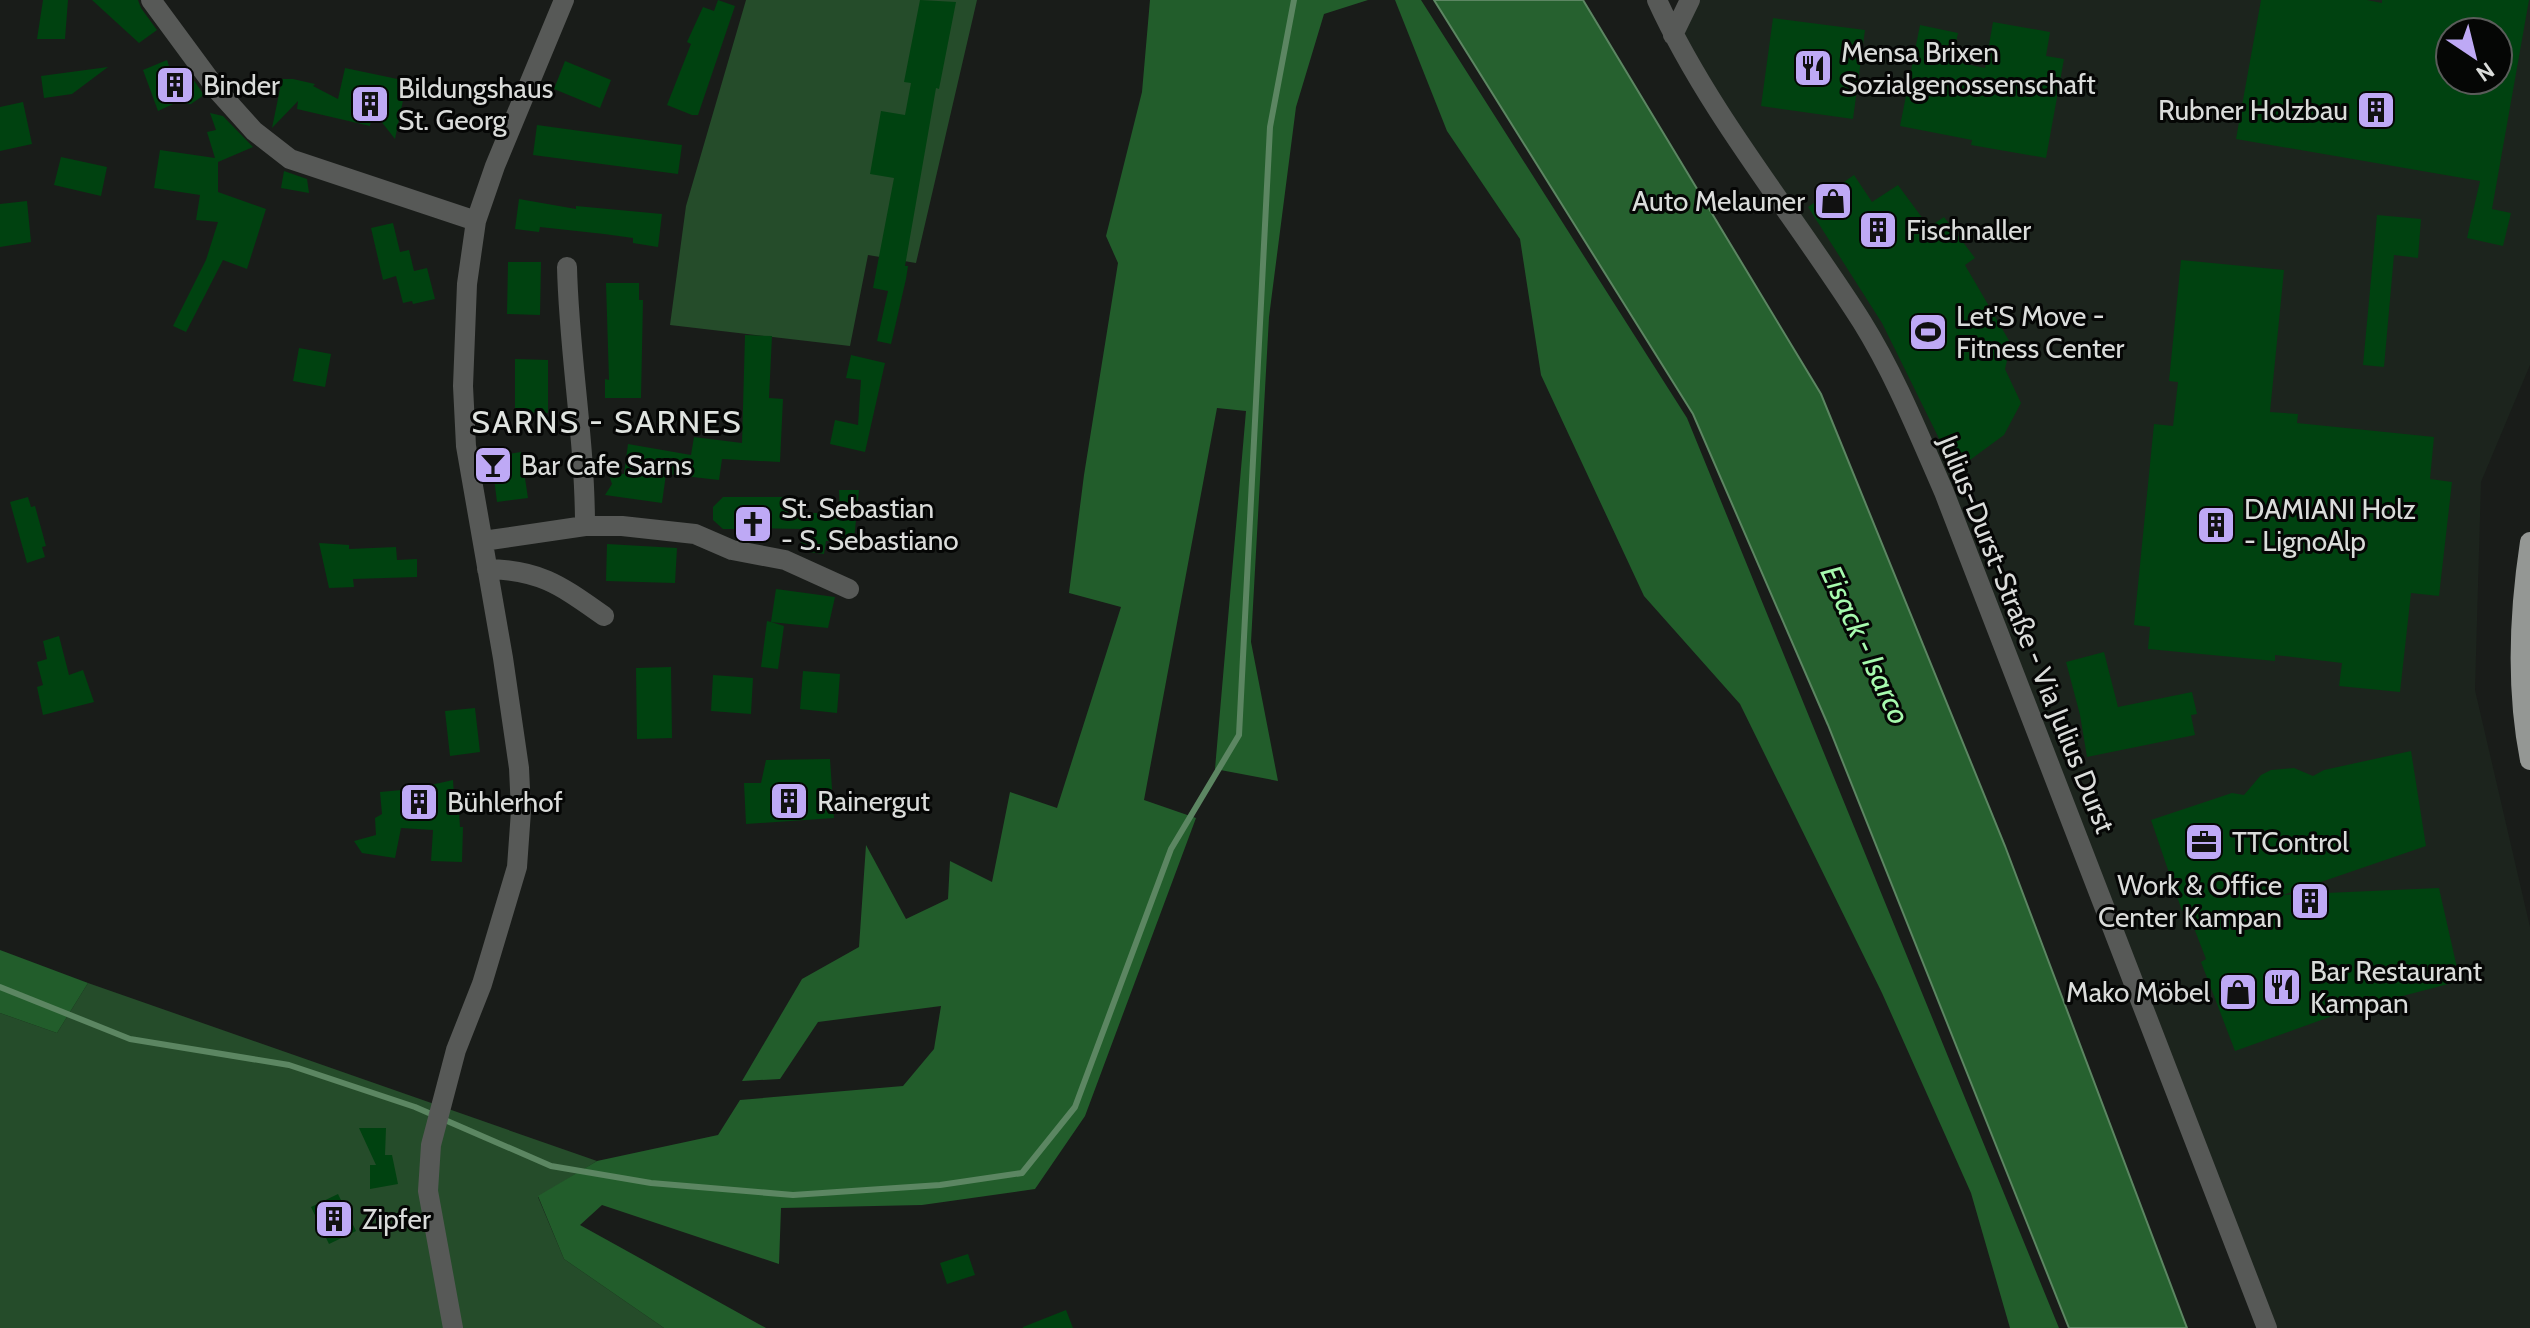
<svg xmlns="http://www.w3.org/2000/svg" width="2530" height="1328" viewBox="0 0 2530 1328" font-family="Cabin,sans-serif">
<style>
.built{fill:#1c241d;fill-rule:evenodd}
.green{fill:#254c2a}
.forest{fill:#225d2b}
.water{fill:#26612f;stroke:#5c8662;stroke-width:2}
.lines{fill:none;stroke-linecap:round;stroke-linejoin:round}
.stream{stroke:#5c8662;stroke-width:6}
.building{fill:#004210;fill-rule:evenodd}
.minor{stroke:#575957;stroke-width:20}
.major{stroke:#949794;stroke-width:20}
.labels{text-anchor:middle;stroke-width:6;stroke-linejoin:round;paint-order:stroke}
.poi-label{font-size:28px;fill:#dadcda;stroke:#050605;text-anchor:start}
.street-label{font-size:28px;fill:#dadcda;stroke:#050605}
.water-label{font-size:30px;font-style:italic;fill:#a7faae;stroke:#050605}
.quarter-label{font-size:32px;letter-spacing:2px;fill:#dfe3df;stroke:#050605}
</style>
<rect width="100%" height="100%" fill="#191c19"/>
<path class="built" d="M1690,0H2530V365L2481,482L2475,690L2530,927V1328H2267L1900,394L1673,35ZM2450,32H2498V80H2450Z"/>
<path class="green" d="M746,0H977L916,263L868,255L850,346L670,325L686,206Z
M88,983L597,1161L538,1197L564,1259L664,1328H0V1013L57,1033Z"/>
<path class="forest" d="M1150,0H1368L1324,14L1296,107L1269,317L1251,642L1278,781L1215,769L1246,411L1217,408L1144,800L1196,818L1085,1116L1035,1189L922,1205L781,1208L779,1264L602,1205L580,1225L766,1328H664L564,1259L538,1196L597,1161L718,1135L740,1100L903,1086L934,1049L941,1006L818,1022L780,1079L742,1081L802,979L859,947L866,845L906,919L948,899L950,861L992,882L1010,792L1057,808L1121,607L1069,593L1084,475L1118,263L1106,236L1142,92Z
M1395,0H1421L1687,418L2059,1328H2010L1971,1193L1882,993L1740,704L1644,596L1541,375L1520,239L1447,131Z
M0,950L88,983L57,1033L0,1013Z"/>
<path class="water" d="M1434,0H1583L1821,394L2005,846L2187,1328H2069L1828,725L1693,414Z"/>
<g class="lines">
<path class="stream" d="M0,987L130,1039L289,1065L415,1107L551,1166L651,1183L793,1195L940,1185L1022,1173L1075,1107L1171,849L1239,735L1270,127L1294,0"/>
</g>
<path class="building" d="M43,0H68L65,39H37Z
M92,0H138L141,8L157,30L139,43Z
M718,0L735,6L698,115H692L667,105L691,44L687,42L703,7L714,11Z
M920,0L956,2L939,89L936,88L905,266H908L906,279L891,344L877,341L888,291L873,288L894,178L870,174L881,111L905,115L911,83L904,82Z
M2261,0H2367L2382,3V0H2529L2492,209L2511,213L2503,246L2467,238L2480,181L2236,139ZM2450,32H2498V80H2450Z
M1773,18L1865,30L1853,119L1761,106Z
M1993,22L2050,32L2046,56L2064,59L2046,158L1971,145L1972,140L1900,126L1920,25L1958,33L1952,61L1985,68Z
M167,60L173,78L186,69L204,95L191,104H184L182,100L158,111L143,70Z
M565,61L611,80L600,108L554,89Z
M108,67L72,94L44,98L41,76Z
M345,68L407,81L395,139L373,111L370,126L297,109L298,101L272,128L282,79H293L315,84L313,86L338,99Z
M23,102L32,144L0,151V107Z
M210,113L223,116L253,147L218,162V192L266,209L247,269L223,260L186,332L173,326L206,260L218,222L196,220L200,195L154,188L160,150L215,158L207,132L216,130Z
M537,125L682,145L678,174L533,155Z
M61,157L107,167L101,196L54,185Z
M284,171L307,179L309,193L281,188Z
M1854,175L1872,202L1898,185L1929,227L1944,217L1975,258L1965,265L2011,344L2005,369L2021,403L2004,435L1955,471L1882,323L1808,207Z
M519,199L576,209V206L662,214L658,247L633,243V238L604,234L540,227L539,232L515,229Z
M27,201L31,242L0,247V204Z
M2377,215L2421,219L2418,258L2394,255L2384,367L2363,365Z
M393,223L400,252L409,250L414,271L427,268L435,299L413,304L412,301L403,303L396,276L383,280L371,228Z
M2181,260L2284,270L2270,412L2298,414L2297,423L2434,437L2430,479L2452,482L2439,596L2411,593L2400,692L2339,686L2342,663L2275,655V661L2148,649L2150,627L2134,625L2154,424L2173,426L2178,382L2169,381Z
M508,262H541L540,315L507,314Z
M606,283H639V300H643L641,398H605V379L609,380Z
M745,335L772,336L769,398L783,399L780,462L722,459L719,480L666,474L662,503L605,495L612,484L608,472L624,474L628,444L691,455L694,437L742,443Z
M299,348L331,354L325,387L293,381Z
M851,355L885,363L865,452L830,444L835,420L858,425L861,380L846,378Z
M515,359L548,360V413L515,412Z
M521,452L528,498L497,502L494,478H499L496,456Z
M839,490H859L854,540L826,541L824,554L801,551L802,529L753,528V541L735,537V529H723L713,520V507L723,497H788V513H840Z
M28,497L31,507L35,506L46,546L42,547L45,557L27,563L10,502Z
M319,543L349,545V549L396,547L397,560L417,559V577L353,579L354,587L329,588Z
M607,544L677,548L675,583L606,581Z
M776,589L835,597L828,628L771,622L784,626L778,669L761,667L767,621L771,622Z
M59,636L69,675L83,670L94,702L43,715L37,687L43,685L37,662L47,659L43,641Z
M2104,652L2118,707L2192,692L2197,714L2191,715L2195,735L2087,757L2080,715L2066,662Z
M671,667L672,738L637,739L636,668Z
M803,671L840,674L837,713L800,709Z
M713,675L753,678L751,714L711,711Z
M475,708L480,752L450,756L445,711Z
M2411,751L2426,846L2283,895L2439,888L2460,981L2349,1010L2235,1051L2201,962L2206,959L2187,910L2182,911L2151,820L2232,793L2244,795L2261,775L2271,770L2294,768L2313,776L2324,770Z
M830,759L834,818L746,824L744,783H761L766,760Z
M453,780L454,796H458L460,827H463L462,862L431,861L433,830L401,828L395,858L362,853L354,841L376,835L375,818L382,814L380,792L413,789Z
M359,1128H386L385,1155H392L398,1184L370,1189V1165H376Z
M338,1194L356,1231L329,1244L311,1207Z
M968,1254L975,1275L947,1284L940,1263Z
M1066,1310L1073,1328H1023V1327Z"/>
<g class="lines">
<path class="minor" d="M151,0L218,91L254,131L290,159L476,221
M1657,0C1709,114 1795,216 1862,322C1895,375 1919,435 1944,492L2267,1328
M1673,35L1690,0
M567,267C569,354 585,439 585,526
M483,541L585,526H622L695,534L732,550L785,560L849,589
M487,569C541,570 561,586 604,616
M453,1328L428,1191L431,1145L456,1050L482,984L517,867L521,811L519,768L503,658L466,446L463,386L467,284L476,221L495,166L564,0"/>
<path class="major" d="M2530,542C2519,614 2516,689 2530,760"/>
</g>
<defs>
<symbol id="restaurant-square" viewBox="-11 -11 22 22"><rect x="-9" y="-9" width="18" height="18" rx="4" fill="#bea9f5" stroke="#050605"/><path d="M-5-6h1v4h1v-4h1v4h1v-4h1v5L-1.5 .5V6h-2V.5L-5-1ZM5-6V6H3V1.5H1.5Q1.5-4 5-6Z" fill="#111"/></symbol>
<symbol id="building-square" viewBox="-11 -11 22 22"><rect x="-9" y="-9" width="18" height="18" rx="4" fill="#bea9f5" stroke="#050605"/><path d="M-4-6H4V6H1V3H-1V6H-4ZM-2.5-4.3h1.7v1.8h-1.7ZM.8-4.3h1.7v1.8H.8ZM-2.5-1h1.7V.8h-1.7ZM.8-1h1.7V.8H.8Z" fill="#111"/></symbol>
<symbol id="shop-square" viewBox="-11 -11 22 22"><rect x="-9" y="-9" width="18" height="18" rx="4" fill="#bea9f5" stroke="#050605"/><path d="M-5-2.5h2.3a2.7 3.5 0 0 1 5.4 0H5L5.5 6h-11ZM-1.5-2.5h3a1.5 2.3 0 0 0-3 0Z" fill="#111"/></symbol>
<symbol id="stadium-square" viewBox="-11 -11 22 22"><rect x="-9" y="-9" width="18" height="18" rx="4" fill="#bea9f5" stroke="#050605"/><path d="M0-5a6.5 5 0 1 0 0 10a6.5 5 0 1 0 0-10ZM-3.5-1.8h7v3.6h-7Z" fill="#111"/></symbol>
<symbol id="bar-square" viewBox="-11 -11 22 22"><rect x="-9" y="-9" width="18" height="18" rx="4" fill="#bea9f5" stroke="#050605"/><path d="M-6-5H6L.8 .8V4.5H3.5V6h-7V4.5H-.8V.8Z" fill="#111"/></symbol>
<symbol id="church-square" viewBox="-11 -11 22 22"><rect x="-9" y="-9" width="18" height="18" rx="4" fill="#bea9f5" stroke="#050605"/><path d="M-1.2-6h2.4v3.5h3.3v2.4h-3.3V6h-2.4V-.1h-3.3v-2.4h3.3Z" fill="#111"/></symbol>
<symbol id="office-square" viewBox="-11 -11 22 22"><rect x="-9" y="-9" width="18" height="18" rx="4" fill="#bea9f5" stroke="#050605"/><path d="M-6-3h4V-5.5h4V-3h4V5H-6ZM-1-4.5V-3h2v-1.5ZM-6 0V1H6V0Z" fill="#111"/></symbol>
</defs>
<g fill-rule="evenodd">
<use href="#restaurant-square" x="1791" y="46" width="44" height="44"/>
<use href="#building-square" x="153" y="63" width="44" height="44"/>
<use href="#building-square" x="348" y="82" width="44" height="44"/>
<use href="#building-square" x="2354" y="88" width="44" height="44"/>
<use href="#shop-square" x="1811" y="179" width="44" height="44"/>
<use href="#building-square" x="1856" y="208" width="44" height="44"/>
<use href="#stadium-square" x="1906" y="310" width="44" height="44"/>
<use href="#bar-square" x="471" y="443" width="44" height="44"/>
<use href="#church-square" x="731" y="502" width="44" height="44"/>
<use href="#building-square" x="2194" y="503" width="44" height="44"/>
<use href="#building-square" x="767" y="779" width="44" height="44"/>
<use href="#building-square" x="397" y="780" width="44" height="44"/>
<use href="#office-square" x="2182" y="820" width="44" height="44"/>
<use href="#building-square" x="2288" y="879" width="44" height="44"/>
<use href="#restaurant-square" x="2260" y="965" width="44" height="44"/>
<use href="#shop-square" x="2216" y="970" width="44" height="44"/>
<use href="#building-square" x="312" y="1197" width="44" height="44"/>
</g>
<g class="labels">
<g class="poi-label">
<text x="1841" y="62">Mensa Brixen<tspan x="1841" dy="32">Sozialgenossenschaft</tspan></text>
<text x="203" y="95">Binder</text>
<text x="398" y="98">Bildungshaus<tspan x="398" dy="32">St. Georg</tspan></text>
<text x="2348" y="120" text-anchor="end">Rubner Holzbau</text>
<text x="1805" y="211" text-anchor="end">Auto Melauner</text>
<text x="1906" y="240">Fischnaller</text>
<text x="1956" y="326">Let'S Move -<tspan x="1956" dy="32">Fitness Center</tspan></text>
<text x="521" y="475">Bar Cafe Sarns</text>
<text x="781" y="518">St. Sebastian<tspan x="781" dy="32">- S. Sebastiano</tspan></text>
<text x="2244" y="519">DAMIANI Holz<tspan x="2244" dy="32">- LignoAlp</tspan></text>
<text x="817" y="811">Rainergut</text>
<text x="447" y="812">Bühlerhof</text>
<text x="2232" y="852">TTControl</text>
<text x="2282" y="895" text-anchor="end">Work &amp; Office<tspan x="2282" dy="32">Center Kampan</tspan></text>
<text x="2310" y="981">Bar Restaurant<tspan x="2310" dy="32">Kampan</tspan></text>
<text x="2210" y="1002" text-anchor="end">Mako Möbel</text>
<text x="362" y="1229">Zipfer</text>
</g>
<g class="street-label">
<text transform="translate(2027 634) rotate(68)" y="10">Julius-Durst-Straße - Via Julius Durst</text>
</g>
<g class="water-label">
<text transform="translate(1865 645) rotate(65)" y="10">Eisack - Isarco</text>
</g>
<g class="quarter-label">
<text x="607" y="433">SARNS - SARNES</text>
</g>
</g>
<g transform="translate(2474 56) rotate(145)"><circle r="38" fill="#050605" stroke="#5a5c5a" stroke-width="2"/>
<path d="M0-6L14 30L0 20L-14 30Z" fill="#bea9f5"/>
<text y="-12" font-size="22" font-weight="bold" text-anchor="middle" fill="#dadcda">N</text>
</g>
</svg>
